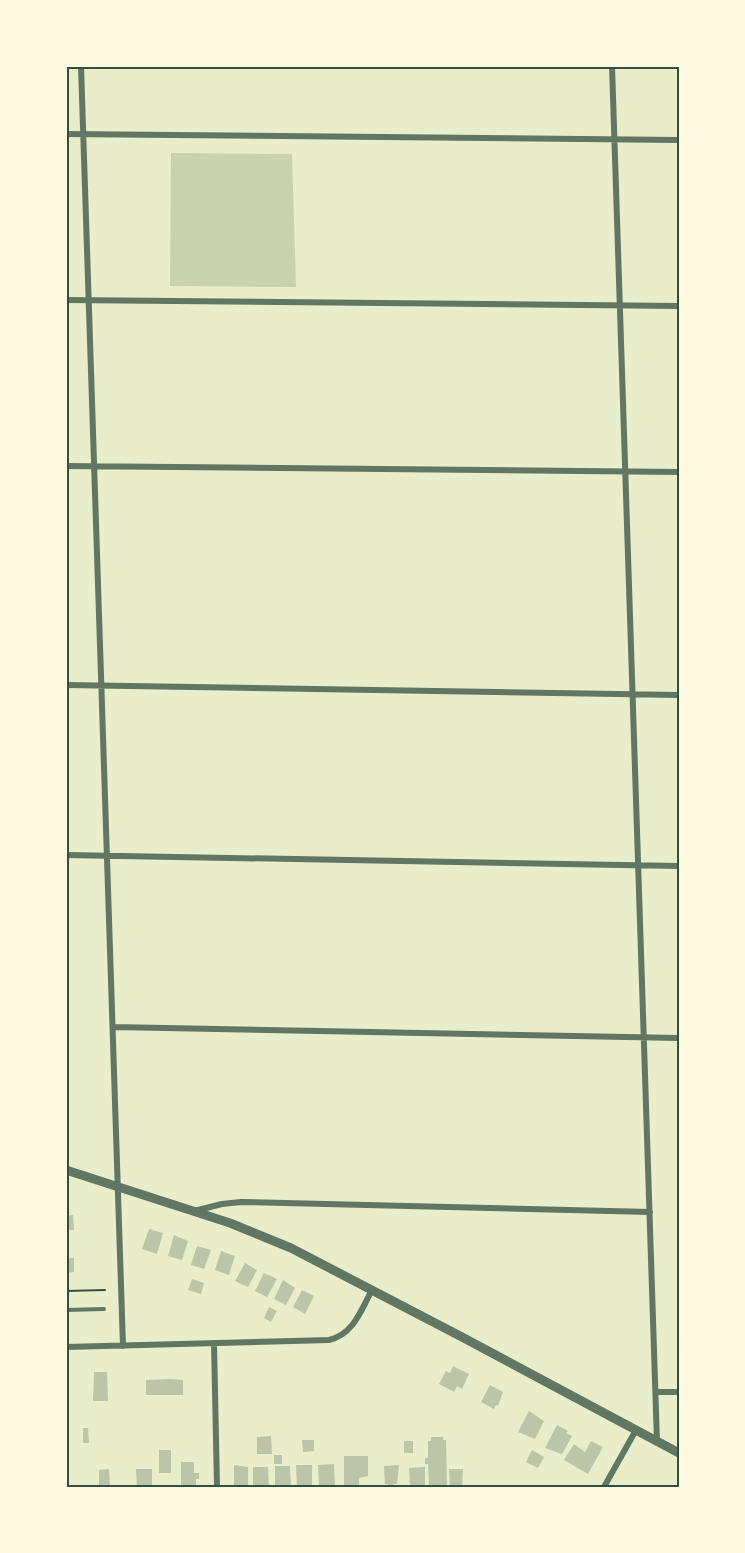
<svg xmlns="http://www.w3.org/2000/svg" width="745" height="1553" viewBox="0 0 745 1553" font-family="Overpass,sans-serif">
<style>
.green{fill:#cad2ad}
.building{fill:#bcc5a7}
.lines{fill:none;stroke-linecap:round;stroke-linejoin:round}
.path{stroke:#344e41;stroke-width:2}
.service{stroke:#617663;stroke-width:4}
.minor{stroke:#617663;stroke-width:6}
.tertiary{stroke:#617663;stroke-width:9}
.neatline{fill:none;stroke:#344e41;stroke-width:2}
</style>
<rect width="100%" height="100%" fill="#e9edc9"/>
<path class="green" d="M171,153L292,154L296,287L170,286Z"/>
<path class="building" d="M73,1215L74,1230H66V1216Z
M149,1229L163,1233L157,1254L142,1249Z
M174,1235L188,1241L182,1260L168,1256Z
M66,1238H68L69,1258H74V1272L66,1273Z
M197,1246L211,1250L204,1269L191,1265Z
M221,1251L235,1256L229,1275L215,1270Z
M245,1263L257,1270L248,1287L235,1281Z
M264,1273L277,1279L267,1297L255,1291Z
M192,1279L204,1283L201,1294L188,1290Z
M283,1280L295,1288L286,1305L274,1299Z
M302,1290L314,1296L305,1314L293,1307Z
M269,1307L277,1311L271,1322L264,1318Z
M453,1366L469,1374L462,1389L457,1386L454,1392L439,1384L446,1371L450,1373Z
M94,1372H107L108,1401H93Z
M170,1379L183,1380V1395H146V1380Z
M490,1385L503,1392L498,1406L496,1405L494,1409L481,1402Z
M529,1411L544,1421L535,1439L518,1432Z
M557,1425L568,1431L566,1433L572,1436L562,1454L545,1448Z
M83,1428H88L89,1443H83Z
M271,1436L272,1454H257V1437Z
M431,1437H443V1440H446L447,1485L429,1486L428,1464H425V1458H428V1441H431Z
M302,1440H314V1451L303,1452Z
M404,1441H413V1453H404Z
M591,1441L603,1447L588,1474L564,1460L574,1444L585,1452Z
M159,1450H171V1473H159Z
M532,1450L544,1457L538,1468L526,1462Z
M274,1455H282V1464H274Z
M344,1456H368V1476L359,1478V1485H344Z
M181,1462H194V1473H199V1479H196V1487H181Z
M334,1464L335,1485H319L318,1465Z
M234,1465L248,1467V1487H234Z
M296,1465H312V1486H297Z
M399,1465L397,1484H393L394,1487H388V1484H385L384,1466Z
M275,1466H290L291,1486L275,1487Z
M253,1467H268L269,1487H253Z
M425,1467V1486H410L409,1468Z
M109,1469L110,1487H99V1470Z
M136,1469H152V1487H137Z
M449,1469H463L462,1487H450Z"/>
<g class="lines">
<path class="path" d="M66,1291L105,1290"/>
<path class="service" d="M66,1310L104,1309"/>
<path class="minor" d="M81,66L123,1346
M612,66L657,1442
M66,134L679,140
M66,300L679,306
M66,466L679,472
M66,685L679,695
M66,855L679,866
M113,1027L679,1038
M194,1211L222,1204L241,1202L650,1212
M214,1343L217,1487
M66,1347L329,1340C354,1334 361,1310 372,1290
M656,1392H679
M604,1487L636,1430"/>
<path class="tertiary" d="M66,1170L230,1223L291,1248L462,1337L679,1453"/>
</g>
<rect width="745" height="1553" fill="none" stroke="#fefae0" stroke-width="135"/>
<rect x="68" y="68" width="610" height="1418" class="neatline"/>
</svg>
